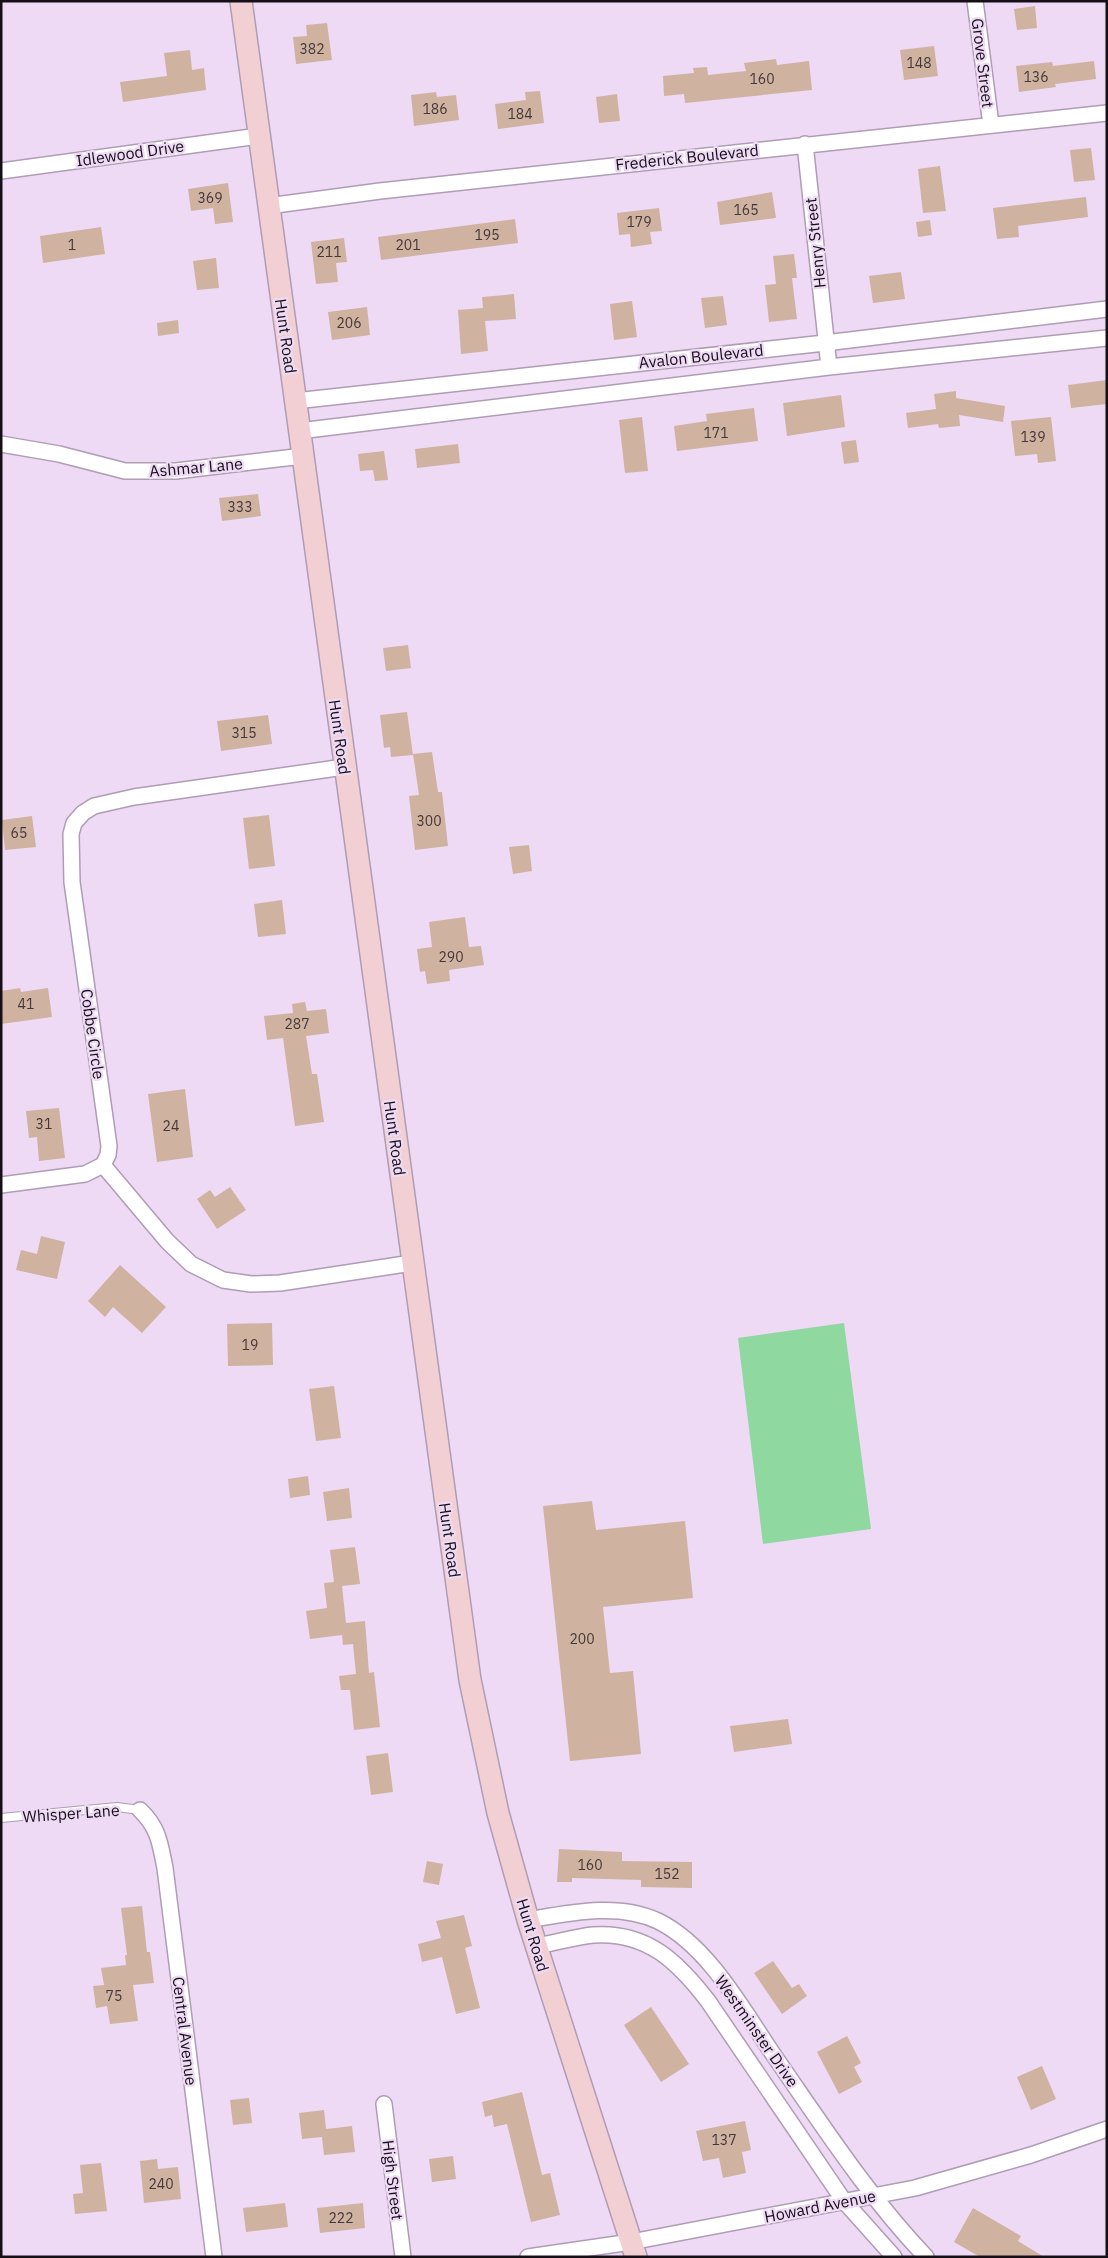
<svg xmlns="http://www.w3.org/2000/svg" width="1108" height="2258" viewBox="0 0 1108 2258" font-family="'IBM Plex Sans',sans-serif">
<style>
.green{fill:#8fd8a0}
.building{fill:#d0b2a1}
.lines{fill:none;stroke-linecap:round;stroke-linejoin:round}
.lane-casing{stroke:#af9cb5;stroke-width:10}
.street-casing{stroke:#af9cb5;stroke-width:18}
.secondary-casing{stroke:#af9cb5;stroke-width:24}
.lane{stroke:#fff;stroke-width:8}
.street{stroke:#fff;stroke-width:15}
.secondary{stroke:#f2cfd3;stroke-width:21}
.labels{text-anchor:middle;stroke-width:4.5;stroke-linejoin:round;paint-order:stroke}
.number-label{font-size:14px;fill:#44383a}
.street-label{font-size:16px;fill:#160f18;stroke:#eedaf5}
</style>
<rect width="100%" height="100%" fill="#eedaf5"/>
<path class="green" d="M844,1323L871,1529L763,1544L738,1338Z"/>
<path class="building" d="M1035,6L1037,28L1017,30L1014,9Z
M327,23L332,60L296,64L293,37L307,36L306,25Z
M934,46L938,76L904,80L900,50Z
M190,50L192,70L204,68L206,90L123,102L120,82L167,76L164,53Z
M776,59L777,65L809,61L812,90L685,103L684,94L664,96L663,76L694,73L693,68L707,67L708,75L746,71L744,63Z
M1094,61L1096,79L1055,84L1056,87L1019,92L1016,66L1052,62L1053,66Z
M540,91L544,123L498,129L495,104L526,100L525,92Z
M436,92L437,97L456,95L459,120L414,126L411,95Z
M617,94L620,121L599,123L596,97Z
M1091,148L1095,180L1074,182L1070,150Z
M940,166L946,211L923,213L918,169Z
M228,183L233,222L215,224L213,208L191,211L188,189Z
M772,192L776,218L720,225L717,202Z
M1086,197L1088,217L1018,226L1019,237L997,239L993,208Z
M659,208L662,231L650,232L652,244L631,247L630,234L619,235L617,213Z
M515,219L518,243L381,260L378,237Z
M930,220L932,235L918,237L916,222Z
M101,227L105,254L43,263L40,236Z
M344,238L347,262L336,263L338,282L316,284L311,242Z
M794,254L797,278H792L797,319L769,322L765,285L776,284L773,256Z
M216,258L219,288L197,290L193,261Z
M901,272L905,299L873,303L869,276Z
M514,294L516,319L485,321L488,351L461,354L458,310L483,308L482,297Z
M723,296L727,325L705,328L701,298Z
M632,301L637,337L614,340L610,304Z
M367,307L370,335L332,340L328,312Z
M178,320L179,333L158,336L157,323Z
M1107,380V404L1071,408L1068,385Z
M956,391V398L1005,406L1003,422L959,415L960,426L939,428L938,424L908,428L906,413L936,409L934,394Z
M841,395L845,427L787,436L783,403Z
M754,408L758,441L677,451L674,426L707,421L706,414Z
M642,417L648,471L625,473L619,420Z
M1051,417L1056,461L1038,463L1037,454L1015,456L1011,421Z
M856,440L859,462L844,464L841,442Z
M458,444L460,463L417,468L415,449Z
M384,451L388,480L375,481L373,470L360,471L358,454Z
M258,494L261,516L222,521L219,498Z
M408,645L411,668L386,671L383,648Z
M407,712L413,755L391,757L390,747L384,748L380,715Z
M268,715L272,744L221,751L217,721Z
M432,752L438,792H442L448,846L415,850L409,796L419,795L413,754Z
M269,815L275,866L249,869L243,818Z
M32,816L36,847L5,850L2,820Z
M529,845L532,871L513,874L509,847Z
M282,900L286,934L258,937L254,904Z
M465,917L469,947L481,946L484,965L449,970L450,981L427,984L425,971L420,972L417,949L432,947L429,922Z
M20,988L21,992L48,988L52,1017L1,1024V991Z
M305,1002L307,1011L326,1009L329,1033L306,1036L312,1074H317L324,1122L295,1126L283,1038L267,1040L264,1016L293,1013L292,1004Z
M185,1089L193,1157L157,1162L148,1094Z
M59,1108L65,1158L39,1161L37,1137L29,1138L26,1111Z
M230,1187L246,1210L217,1229L197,1199L210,1190L215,1197Z
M41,1236L65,1242L57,1279L16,1270L21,1250L37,1254Z
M120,1265L166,1307L142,1333L113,1307L105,1317L88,1301Z
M272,1323L273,1365L228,1366L227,1324Z
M334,1386L341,1438L316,1441L309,1389Z
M308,1476L310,1495L290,1498L288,1479Z
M349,1488L352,1518L327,1521L323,1492Z
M592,1501L596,1530L685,1521L693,1598L603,1607L610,1673L633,1671L641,1754L570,1761L543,1506Z
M355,1547L360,1584L342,1586L346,1623L365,1621L369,1673L374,1672L380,1727L354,1730L350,1690H341L339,1676L356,1674L353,1644L343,1645L342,1635L310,1639L306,1611L327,1608L324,1583L334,1582L330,1550Z
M788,1719L792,1744L734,1752L730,1726Z
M388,1753L393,1792L371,1795L366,1756Z
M559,1849L622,1852V1861L692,1862V1888L641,1887V1880L572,1878V1882H557Z
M427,1861L443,1864L439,1885L423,1882Z
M142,1906L147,1952H150L154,1983L133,1985L138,2021L110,2024L107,2006L96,2008L93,1986L104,1985L101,1968L126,1965L125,1955H127L121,1908Z
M464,1915L472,1946L465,1948L480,2008L456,2014L442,1957L422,1962L418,1944L441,1938L436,1921Z
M773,1961L792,1988L799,1984L807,1996L782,2014L754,1973Z
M651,2007L689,2064L661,2082L624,2025Z
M847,2036L861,2063L854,2067L862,2082L839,2094L817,2052Z
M1042,2066L1056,2099L1031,2110L1017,2077Z
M522,2092L542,2175L550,2173L560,2215L531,2222L507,2124L494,2127L492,2115L485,2117L482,2102Z
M249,2098L252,2123L233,2125L230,2100Z
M324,2110L326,2129L352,2126L355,2152L324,2155L322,2137L302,2139L299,2113Z
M745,2121L751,2150L742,2152L746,2173L723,2178L719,2158L703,2161L696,2131Z
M453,2156L456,2179L432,2182L429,2159Z
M157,2159L158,2169L178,2167L181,2199L144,2203L140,2161Z
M101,2163L107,2211L75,2214L73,2194L83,2193L80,2165Z
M285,2203L288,2227L246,2232L243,2208Z
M363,2203L365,2228L320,2233L317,2208Z
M973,2208L1021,2236L1018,2241L1044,2257H980L954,2242Z"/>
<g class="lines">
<defs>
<path id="lane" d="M1,1818L117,1807L140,1810"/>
<path id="street" d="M975,1L991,125
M805,144L829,367
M1,171L259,136
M268,206L380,191L1107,113
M295,401L825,343L1107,309
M299,431L829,367L1107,338
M1,444L59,454L125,471H176L303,456
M344,767L134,797L94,806L83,813L74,823L71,834L72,882L109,1146L108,1155L103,1165L167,1241L191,1264L223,1280L251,1284L280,1283L412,1263
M1,1185L85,1174L103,1165
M140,1810C159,1828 160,1844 165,1868L214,2257
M528,1920C569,1913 618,1902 658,1921C709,1946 744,2012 775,2057C823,2126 868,2196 926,2257
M536,1946C555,1943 574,1937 593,1935C647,1931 678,1962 708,2001L844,2201L894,2257
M384,2104L403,2257
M528,2257L631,2242L915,2188L1031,2155L1107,2129"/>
<path id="secondary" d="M241,1L470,1680L498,1813L528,1920L636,2257"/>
</defs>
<use href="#lane" class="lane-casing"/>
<use href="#street" class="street-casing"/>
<use href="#secondary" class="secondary-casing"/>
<use href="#lane" class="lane"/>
<use href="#street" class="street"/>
<use href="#secondary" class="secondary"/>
</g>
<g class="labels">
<g class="number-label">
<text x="312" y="54">382</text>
<text x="919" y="68">148</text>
<text x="1036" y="82">136</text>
<text x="762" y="84">160</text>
<text x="435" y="114">186</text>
<text x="520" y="119">184</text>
<text x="210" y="203">369</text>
<text x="746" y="215">165</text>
<text x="639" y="227">179</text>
<text x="487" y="240">195</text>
<text x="72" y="250">1</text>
<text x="408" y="250">201</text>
<text x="329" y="257">211</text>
<text x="349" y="328">206</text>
<text x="716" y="438">171</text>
<text x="1033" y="442">139</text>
<text x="240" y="512">333</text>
<text x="244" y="738">315</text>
<text x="429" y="826">300</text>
<text x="19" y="838">65</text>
<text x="451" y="962">290</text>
<text x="26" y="1009">41</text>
<text x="297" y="1029">287</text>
<text x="44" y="1129">31</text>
<text x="171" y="1131">24</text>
<text x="250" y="1350">19</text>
<text x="582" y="1644">200</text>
<text x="590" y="1870">160</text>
<text x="667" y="1879">152</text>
<text x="114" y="2001">75</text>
<text x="724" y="2145">137</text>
<text x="161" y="2189">240</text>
<text x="341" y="2223">222</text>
</g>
<g class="street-label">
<text transform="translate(983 63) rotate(83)" y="6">Grove Street</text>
<text transform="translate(130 153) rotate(-8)" y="6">Idlewood Drive</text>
<text transform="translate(687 157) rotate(-6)" y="6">Frederick Boulevard</text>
<text transform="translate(815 243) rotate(-96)" y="6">Henry Street</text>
<text transform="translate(286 336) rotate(82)" y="6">Hunt Road</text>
<text transform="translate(701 356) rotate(-6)" y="6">Avalon Boulevard</text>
<text transform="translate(196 467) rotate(-5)" y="6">Ashmar Lane</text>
<text transform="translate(340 737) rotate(82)" y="6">Hunt Road</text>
<text transform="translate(93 1034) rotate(82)" y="6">Cobbe Circle</text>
<text transform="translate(395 1138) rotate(82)" y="6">Hunt Road</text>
<text transform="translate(450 1540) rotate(82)" y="6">Hunt Road</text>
<text transform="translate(71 1813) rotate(-4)" y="6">Whisper Lane</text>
<text transform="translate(533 1935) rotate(73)" y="6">Hunt Road</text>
<text transform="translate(185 2031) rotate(83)" y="6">Central Avenue</text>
<text transform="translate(757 2031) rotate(55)" y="6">Westminster Drive</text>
<text transform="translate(393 2180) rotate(83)" y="6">High Street</text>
<text transform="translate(820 2206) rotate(-11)" y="6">Howard Avenue</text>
</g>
</g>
<rect width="1108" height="2258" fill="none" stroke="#160f18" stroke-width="5"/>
</svg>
